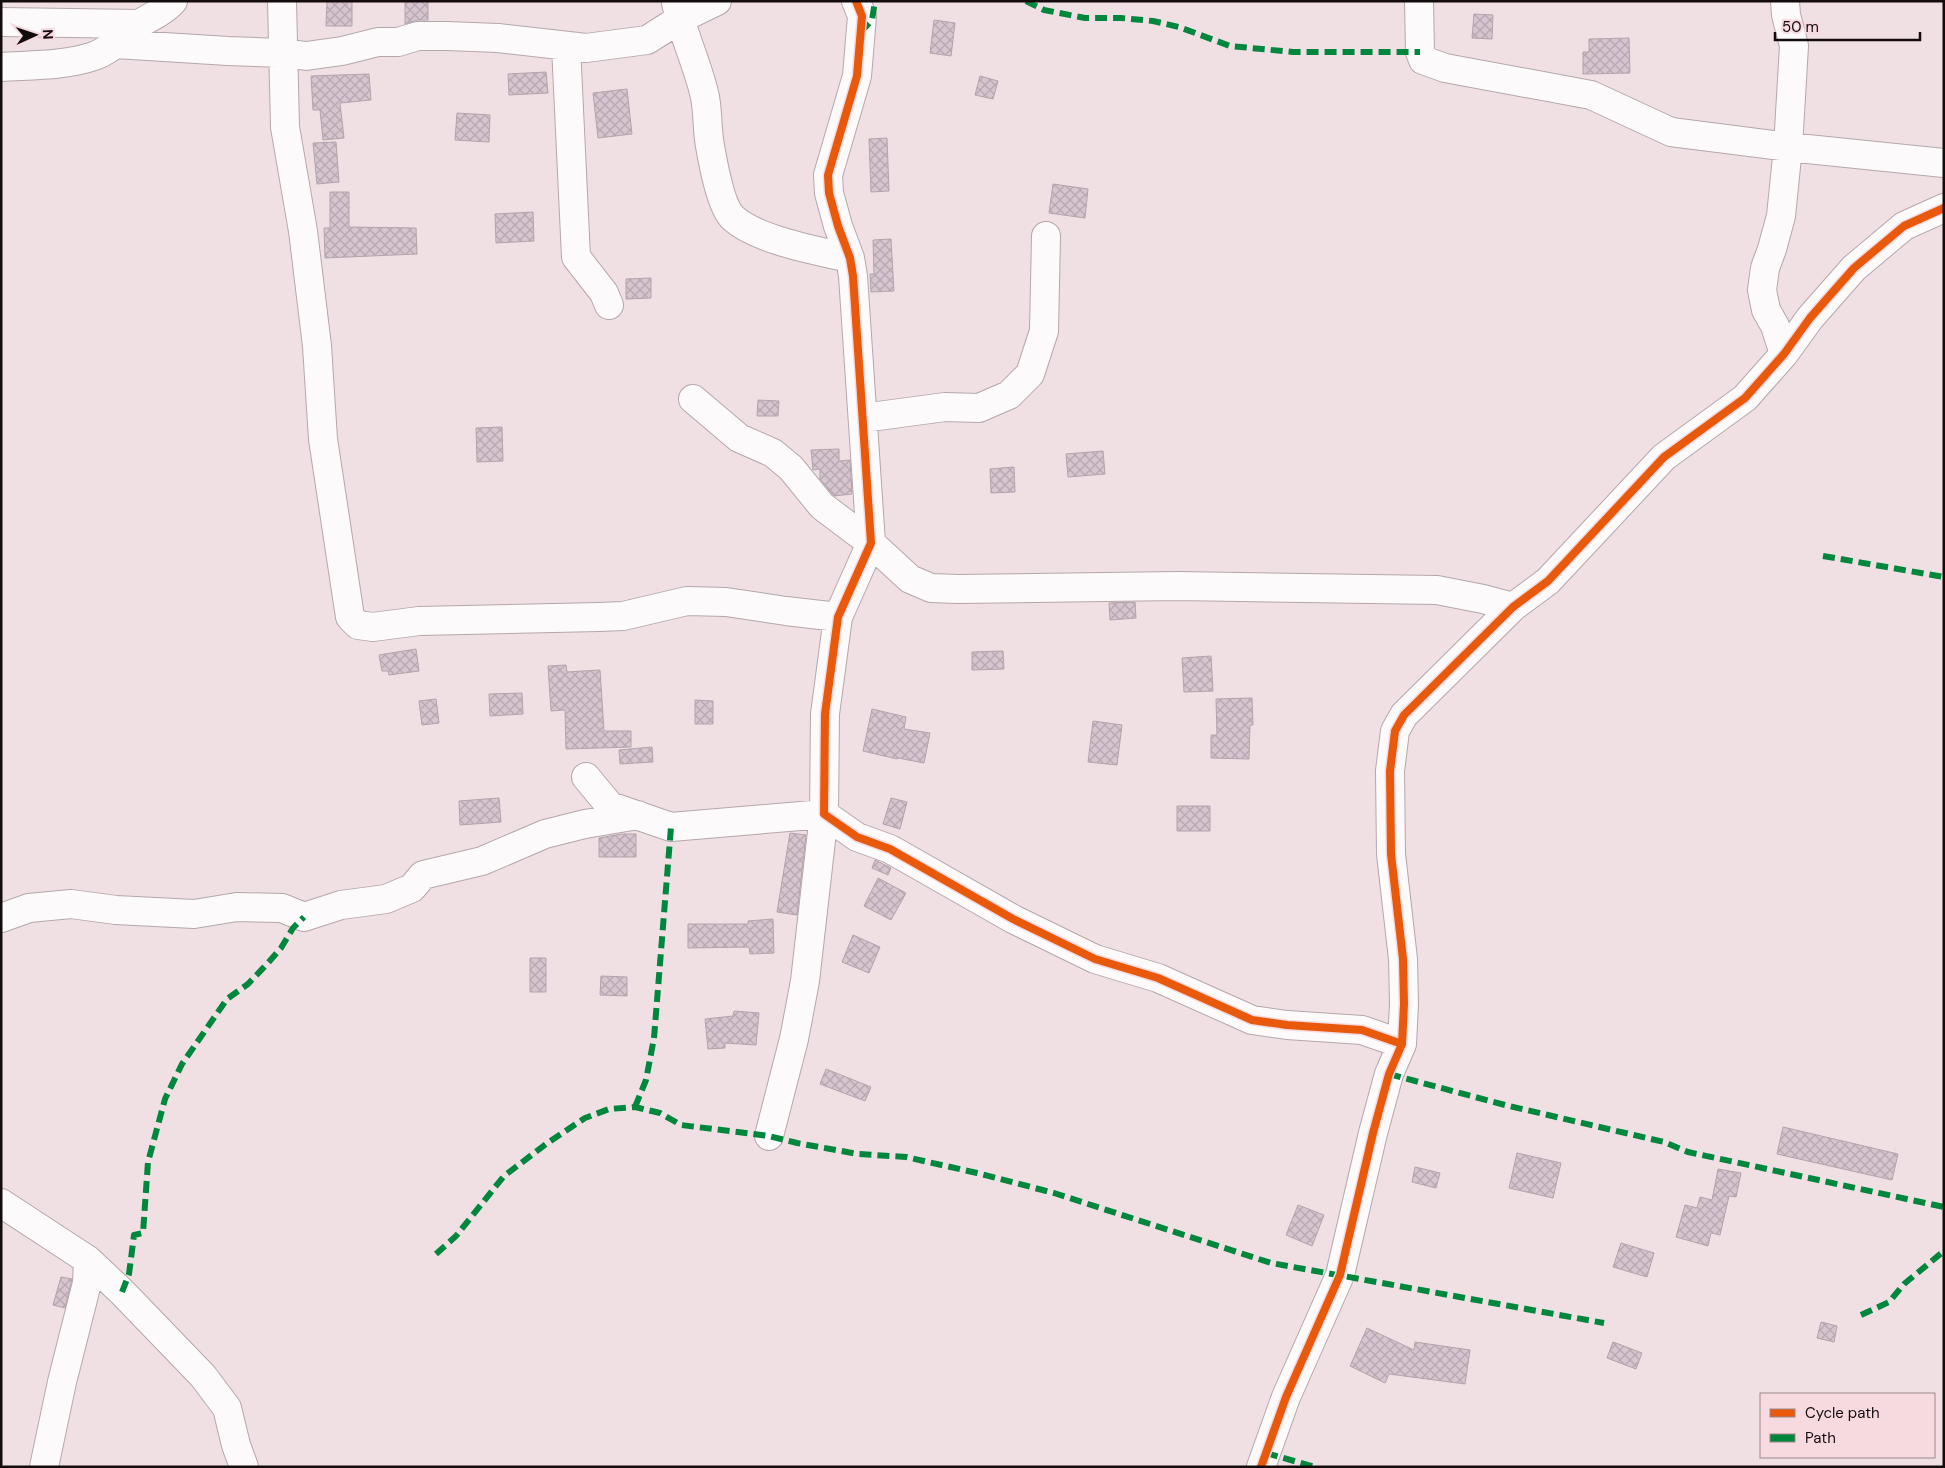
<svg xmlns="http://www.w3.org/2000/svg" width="1945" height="1468" viewBox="0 0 1945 1468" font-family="'DM Sans',sans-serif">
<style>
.building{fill:url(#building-cross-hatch);stroke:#b0a5aa}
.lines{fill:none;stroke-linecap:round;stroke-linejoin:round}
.minor-casing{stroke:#b4a7aa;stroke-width:30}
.minor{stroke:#fdfafb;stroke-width:28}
.quiet{stroke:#00873e;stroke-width:6;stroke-dasharray:12 6;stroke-linecap:butt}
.cycleway-casing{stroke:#f6dae0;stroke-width:11}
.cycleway{stroke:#e8590c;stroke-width:8}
</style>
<defs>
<pattern id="building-cross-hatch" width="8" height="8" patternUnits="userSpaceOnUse" patternTransform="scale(1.25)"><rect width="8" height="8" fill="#d6c4cf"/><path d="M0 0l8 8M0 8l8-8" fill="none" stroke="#b7a7b1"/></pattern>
</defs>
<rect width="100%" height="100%" fill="#f0e0e4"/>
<path class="building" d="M327,1H352V26H326Z
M405,1H428V20H418L405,24Z
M1474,14L1493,15L1492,39L1472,38Z
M934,20L955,23L951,56L930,53Z
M1629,38L1630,73L1583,74V52H1589V39Z
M546,72L548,93L509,95L508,74Z
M369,74L371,100L340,103L344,138L323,140L320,110H313L311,76Z
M980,76L998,81L993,99L975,95Z
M627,89L632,134L598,138L593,93Z
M457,113L490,115L489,142L455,140Z
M887,138L889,191L871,192L869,139Z
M336,142L339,182L317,184L313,143Z
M1053,184L1088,189L1085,218L1049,213Z
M330,192H349V227L416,228L417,254L325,258L324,228H330Z
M533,212L534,241L496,243L495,214Z
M891,239L894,291L871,292L870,274H874L873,240Z
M651,278V298L626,299V279Z
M758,400L779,401L778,416H757Z
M502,427L503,461L477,462L476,428Z
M839,449V461L850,460L852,494L834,496L820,479V469L813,470L811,450Z
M1103,451L1105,474L1068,477L1066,454Z
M1014,467L1015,492L991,493L990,469Z
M1135,602L1136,618L1110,620L1109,603Z
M416,649L419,671L389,675L388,671H382L379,655Z
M1003,651L1004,669L972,670V652Z
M1211,656L1213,691L1184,692L1182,658Z
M566,665L567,672L600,670L604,731H631V747L566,749L565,710L551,711L548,666Z
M522,693L523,714L490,716L489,694Z
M1252,698L1253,725H1250L1249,759L1211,758V735H1217L1216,699Z
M436,699L439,723L422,725L419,701Z
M695,700L713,701V724H695Z
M872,709L906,717L904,729L930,733L924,763L898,758L897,759L863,751Z
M1093,721L1122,725L1117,765L1088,762Z
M652,747L653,762L620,764L619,750Z
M499,798L501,822L460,825L459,801Z
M891,798L907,802L900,829L883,824Z
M1177,806H1210V831H1177Z
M790,833L806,835L797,915L777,912Z
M622,834H636V857H599V838Z
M875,860L891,868L888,875L872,868Z
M878,878L906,893L891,920L864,906Z
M773,919L774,953L750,954L749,947L688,948V924H748V921Z
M853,935L880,947L869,973L842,962Z
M530,958H546V992H530Z
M601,976L627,977V996L600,995Z
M734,1011L759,1013L756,1045L725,1043V1048L708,1049L705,1019L733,1016Z
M826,1069L871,1087L865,1101L820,1084Z
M1783,1127L1898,1154L1892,1180L1777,1154Z
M1517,1153L1561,1163L1553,1198L1509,1188Z
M1415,1167L1440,1173L1436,1188L1412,1182Z
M1718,1169L1741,1173L1736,1197L1729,1196L1720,1235L1711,1233L1708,1246L1676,1237L1685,1205L1697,1208L1700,1197L1712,1200Z
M1298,1205L1324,1215L1312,1246L1286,1235Z
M1621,1243L1654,1253L1647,1277L1613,1267Z
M61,1277L72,1279L65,1308L53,1305Z
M1821,1322L1837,1326L1834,1342L1817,1338Z
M1367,1328L1414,1350L1415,1342L1470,1350L1465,1384L1389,1374L1385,1383L1350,1366Z
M1613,1342L1642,1353L1636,1369L1607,1358Z"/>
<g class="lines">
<defs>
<path id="minor" d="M282,1L285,127L303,231L317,346L323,439L350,617L358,625L373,627L419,621L599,617L623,616L687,601L726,602L786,611L838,617
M856,1L862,16L857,76L828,175L829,193L838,226L850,258L853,276L871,543L838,617L825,714L824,814L857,837L890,849L1013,919L1095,959L1158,978L1252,1020L1287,1025L1362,1030L1402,1044
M1419,1L1420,52L1423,60L1445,68L1591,95L1671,132L1788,147L1944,163
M676,3C683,35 698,65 705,97C708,113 707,130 710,146C713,163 721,207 733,218C757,240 818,251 850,258
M1,22L140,24
M116,44L228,51L284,53L306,56L342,51L378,42H398L418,36H447L498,38L586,48L647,40L680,19L717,1
M566,46L576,257L604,293L609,305
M1,67C31,65 65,66 94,56C111,50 124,36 138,25C152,15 160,15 173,1
M1784,354L1775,326L1766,310L1762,290L1765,268L1772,249L1781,216L1788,147L1794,46L1786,15L1785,1
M693,399L739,438L773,453L791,468L822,506L871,543L910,579L931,588L958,589L1177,586L1437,590L1483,599L1513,607
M863,418L945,407L979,408L1009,395L1030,374L1044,331L1046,236
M586,777L610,806L671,827L824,814L805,981L794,1039L769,1136
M1,918L29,908L71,904L116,910L194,914L237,907L282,908L304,917L341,905L386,899L412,888L423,875L482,861L545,834L585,824L638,815
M1,1203L88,1260L122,1292L203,1376L227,1408L236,1445L244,1467
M44,1467L62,1382L87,1283L88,1260
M1261,1467L1286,1397L1340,1275L1373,1133L1389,1074L1402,1044L1404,1004L1403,959L1391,854L1390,771L1395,731L1404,715L1513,607L1548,581L1664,457L1745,398L1784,354L1810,318L1854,268L1904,226L1944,208"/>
</defs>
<use href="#minor" class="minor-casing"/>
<use href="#minor" class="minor"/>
<path class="quiet" d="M1026,1L1044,10L1085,18H1121L1153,21L1179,27L1230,46L1293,52H1420
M861,32L872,20L875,1
M1823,556L1944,577
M1389,1074L1505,1105L1664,1142L1688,1152L1944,1207
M635,1107L646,1080L654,1038L671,827
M436,1254L456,1236L504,1176L546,1144L585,1118L609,1109L635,1107L660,1113L681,1125L769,1136L797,1143L858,1154L906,1157L977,1173L1054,1193L1271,1263L1604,1323
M122,1292L129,1274L134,1235L143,1233L148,1162L165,1099L182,1064L227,999L248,984L267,964L281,948L293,928L304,917
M1861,1315L1889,1302L1904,1284L1944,1251
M1266,1453L1315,1467"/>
<defs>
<path id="cycleway" d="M856,1L862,16L857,76L828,175L829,193L838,226L850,258L853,276L871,543L838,617L825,714L824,814L857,837L890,849L1013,919L1095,959L1158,978L1252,1020L1287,1025L1362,1030L1402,1044
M1261,1467L1286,1397L1340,1275L1373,1133L1389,1074L1402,1044L1404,1004L1403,959L1391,854L1390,771L1395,731L1404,715L1513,607L1548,581L1664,457L1745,398L1784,354L1810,318L1854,268L1904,226L1944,208"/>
</defs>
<use href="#cycleway" class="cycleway-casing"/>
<use href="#cycleway" class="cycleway"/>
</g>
<rect width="1945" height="1468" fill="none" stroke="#140b0d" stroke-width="5"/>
<rect x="1760" y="1393" width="175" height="65" fill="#f6dae0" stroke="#9c878c"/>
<rect x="1770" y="1409" width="25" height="8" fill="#e8590c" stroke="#9c878c"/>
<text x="1805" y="1418" font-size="15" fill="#140b0d">Cycle path</text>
<rect x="1770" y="1434" width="25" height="8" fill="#00873e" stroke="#9c878c"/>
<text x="1805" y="1443" font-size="15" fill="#140b0d">Path</text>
<g transform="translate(35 35) rotate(87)" stroke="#f6dae0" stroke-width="4" paint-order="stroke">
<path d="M0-4L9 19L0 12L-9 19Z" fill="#140b0d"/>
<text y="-8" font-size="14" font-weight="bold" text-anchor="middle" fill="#140b0d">N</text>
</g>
<path d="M1775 32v8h145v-8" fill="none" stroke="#140b0d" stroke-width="2.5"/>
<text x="1782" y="32" font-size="15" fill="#140b0d" stroke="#f6dae0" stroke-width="4" paint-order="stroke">50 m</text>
</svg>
